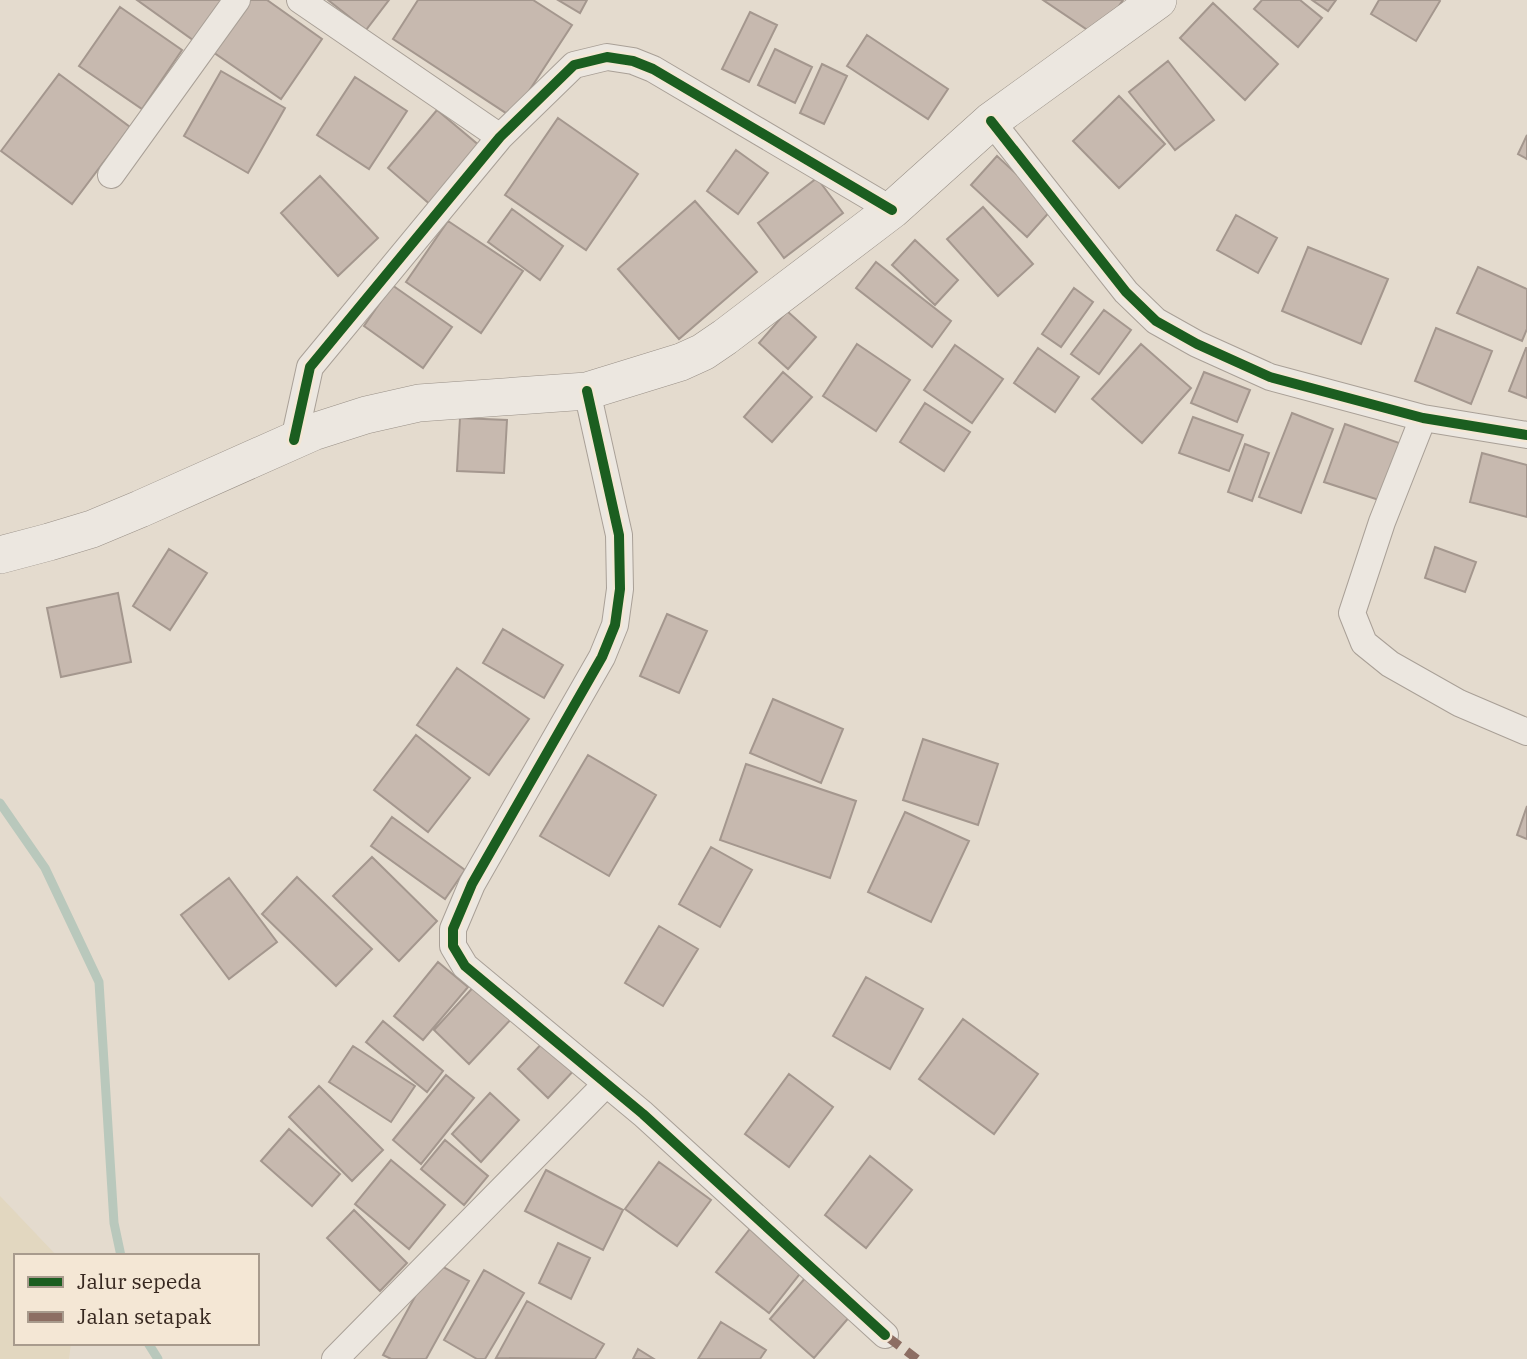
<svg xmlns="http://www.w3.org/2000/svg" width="1527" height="1359" viewBox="0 0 1527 1359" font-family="'IBM Plex Serif',serif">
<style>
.farmland{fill:#e2d7c0}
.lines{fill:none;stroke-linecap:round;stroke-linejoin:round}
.stream{stroke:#b9c8bc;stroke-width:9}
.building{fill:#c7b9af;stroke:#a4978e;stroke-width:2}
.street-casing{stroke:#a9a097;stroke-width:28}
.secondary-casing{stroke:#999087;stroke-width:38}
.street{stroke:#ece7e0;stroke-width:26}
.secondary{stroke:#ece7e0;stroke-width:37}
.quiet{stroke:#8d6e63;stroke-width:9;stroke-dasharray:18 9;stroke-linecap:butt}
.cycleway-casing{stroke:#f4e7d5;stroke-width:15}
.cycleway{stroke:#1b5e20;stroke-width:10}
</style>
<rect width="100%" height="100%" fill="#e4dbce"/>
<path class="farmland" d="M0,1196L57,1256H16V1343H71L69,1359H0Z"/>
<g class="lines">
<path class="stream" d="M0,803L45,868L99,982L114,1223L121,1256
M148,1343L158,1359"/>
</g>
<path class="building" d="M137,0H222L193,40Z
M246,0H267L322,39L281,99L210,50Z
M328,0H389L366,30Z
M418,0H533L572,25L512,117L393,39Z
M558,0H587L580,13Z
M1043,0H1123L1098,37Z
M1262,0H1300L1322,18L1298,47L1254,9Z
M1312,0H1336L1328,11Z
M1379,0H1439L1440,1L1416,41L1371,14Z
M1213,3L1278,64L1245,100L1180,38Z
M120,7L182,50L142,109L79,66Z
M750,12L777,25L749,82L722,69Z
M867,35L948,89L928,119L847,66Z
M775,49L812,67L795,103L758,85Z
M1168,61L1214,120L1175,150L1129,92Z
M822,64L847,76L824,124L800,113Z
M221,71L285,108L248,173L184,136Z
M59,74L130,127L72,204L1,151Z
M355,77L407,111L369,169L317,135Z
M1119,96L1165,144L1119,188L1073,141Z
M437,110L481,147L432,206L388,168Z
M558,118L638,174L586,250L505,195Z
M1527,135V159L1518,154Z
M736,150L768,173L738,214L707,191Z
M997,156L1053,208L1027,237L971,185Z
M320,176L378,238L338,276L281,213Z
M817,178L843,213L784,258L758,223Z
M695,201L757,272L679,339L618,269Z
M983,207L1033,264L998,296L947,239Z
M512,209L563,246L540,280L488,242Z
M1236,215L1277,238L1258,273L1217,250Z
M448,221L523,271L481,333L406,282Z
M915,240L958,280L935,305L892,265Z
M1308,247L1388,279L1361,344L1282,311Z
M876,262L951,321L932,347L856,288Z
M1478,267L1527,289V329L1522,341L1457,313Z
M392,285L452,327L423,368L364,326Z
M1074,288L1093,302L1061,347L1042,334Z
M1104,310L1131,330L1099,374L1071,354Z
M787,311L816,337L788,369L759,343Z
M1436,328L1492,351L1471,404L1415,381Z
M857,344L910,380L876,431L823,396Z
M1141,344L1191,388L1142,443L1092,399Z
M955,345L1003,379L972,423L924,390Z
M1038,348L1079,377L1055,412L1014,383Z
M1526,348H1527V398L1509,391Z
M783,372L812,397L772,442L744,417Z
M1204,372L1250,390L1237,422L1191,403Z
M925,403L970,432L944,471L900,442Z
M1292,413L1333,429L1301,513L1259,497Z
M1193,417L1243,435L1229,471L1179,453Z
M460,418L507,420L504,473L457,471Z
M1345,424L1405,445L1385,502L1324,482Z
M1245,444L1269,453L1252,501L1228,492Z
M1482,453L1527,465V517L1470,502Z
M1435,547L1476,562L1465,592L1425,578Z
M169,549L207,573L170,630L133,606Z
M118,593L131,662L61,677L47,608Z
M667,614L707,631L679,693L640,676Z
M503,629L563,665L544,698L483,663Z
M457,668L529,719L489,775L417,725Z
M773,699L843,729L821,783L750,753Z
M416,735L470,778L428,832L374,790Z
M923,739L998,764L978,825L903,800Z
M588,755L656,795L609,876L540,836Z
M746,764L856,801L830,878L720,840Z
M1527,806V839L1517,835Z
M905,812L969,841L931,922L868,892Z
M392,817L465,870L445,899L371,846Z
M711,847L752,870L720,927L679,904Z
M372,857L437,921L399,961L333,896Z
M297,877L372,949L336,986L262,914Z
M229,878L277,942L229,979L181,915Z
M659,926L698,949L663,1006L625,983Z
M438,962L468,987L423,1040L394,1016Z
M866,977L923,1009L890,1069L833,1036Z
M479,981L515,1015L469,1064L434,1030Z
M963,1019L1038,1074L994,1134L919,1079Z
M383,1021L443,1071L427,1092L366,1042Z
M547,1038L577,1067L548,1098L518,1069Z
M353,1046L415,1086L391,1122L329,1082Z
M789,1074L833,1107L789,1167L745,1134Z
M446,1075L474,1098L421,1164L393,1140Z
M319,1086L383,1150L352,1181L289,1117Z
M490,1093L519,1120L481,1162L452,1134Z
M289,1129L340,1174L312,1206L261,1161Z
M445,1140L488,1176L464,1205L421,1169Z
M870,1156L912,1190L866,1248L825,1215Z
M391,1160L445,1205L409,1249L355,1204Z
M659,1162L711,1200L677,1246L625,1209Z
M546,1170L623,1210L603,1250L525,1211Z
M354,1210L407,1263L380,1291L327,1238Z
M753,1225L806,1266L769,1313L716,1272Z
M558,1243L590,1258L571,1299L539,1283Z
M434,1262L469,1281L426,1359H391L383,1355Z
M484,1270L524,1293L485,1359H477L444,1340Z
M806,1277L851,1315L814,1358L770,1319Z
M527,1301L604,1344L595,1359L496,1358Z
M721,1322L766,1350L760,1359H698Z
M638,1349L654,1359H633Z"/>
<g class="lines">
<defs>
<path id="street" d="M300,0L500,137
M991,121L1126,292L1156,321L1197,344L1270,377L1423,418L1527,435
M111,175L237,0
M587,391L619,535L620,589L615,625L602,657L472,884L453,929V946L465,966L643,1114L885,1335
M1423,418L1382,522L1352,613L1364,643L1390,664L1459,703L1527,732
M294,440L310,367L500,137L574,65L607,57L633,61L653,69L892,210
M335,1359L606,1084"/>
<path id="secondary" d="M0,555L49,542L92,529L140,509L313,432L366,415L419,403L587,391L681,362L703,352L725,337L892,210L991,121L1158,0"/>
</defs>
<use href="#street" class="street-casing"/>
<use href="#secondary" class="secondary-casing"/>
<use href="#street" class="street"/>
<use href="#secondary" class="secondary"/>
<path class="quiet" d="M885,1335L917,1359"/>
<defs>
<path id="cycleway" d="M991,121L1126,292L1156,321L1197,344L1270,377L1423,418L1527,435
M587,391L619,535L620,589L615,625L602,657L472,884L453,929V946L465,966L643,1114L885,1335
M294,440L310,367L500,137L574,65L607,57L633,61L653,69L892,210"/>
</defs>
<use href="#cycleway" class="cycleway-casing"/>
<use href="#cycleway" class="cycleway"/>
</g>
<rect x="14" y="1254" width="245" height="91" fill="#f4e7d5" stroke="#a89b8d" stroke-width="2"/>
<rect x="28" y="1277" width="35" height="10" fill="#1b5e20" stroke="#a89b8d" stroke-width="2"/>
<text x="77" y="1289" font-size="21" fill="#372820">Jalur sepeda</text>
<rect x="28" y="1312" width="35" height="10" fill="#8d6e63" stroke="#a89b8d" stroke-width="2"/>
<text x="77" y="1324" font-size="21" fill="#372820">Jalan setapak</text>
</svg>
